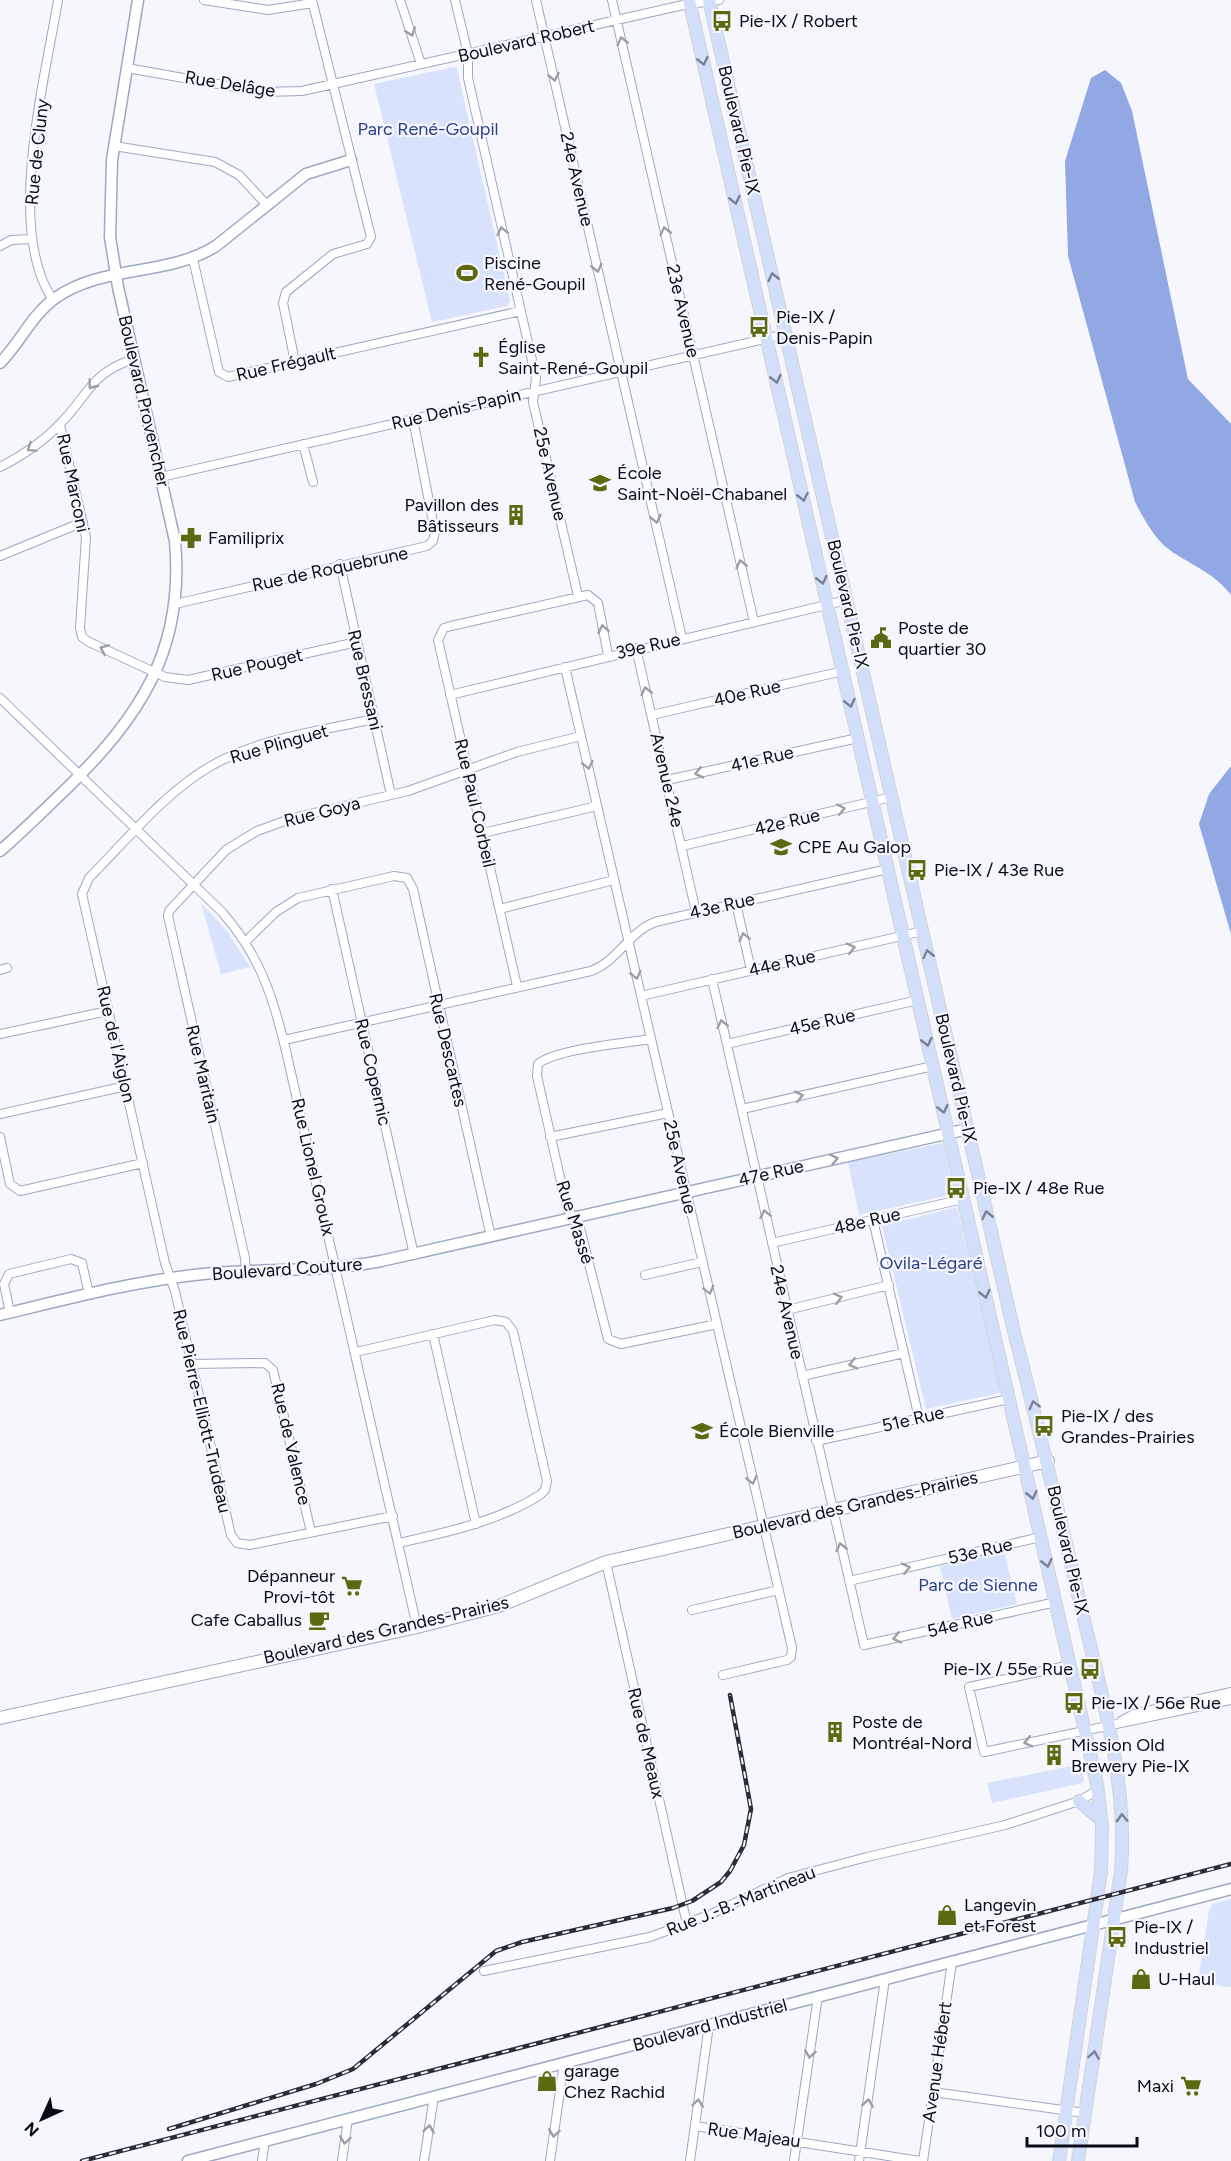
<svg xmlns="http://www.w3.org/2000/svg" width="1231" height="2161" viewBox="0 0 1231 2161" font-family="Figtree,sans-serif">
<style>
.green{fill:#d8e2fc}
.water{fill:#91a8e4}
.lines{fill:none;stroke-linecap:round;stroke-linejoin:round}
.minor-casing{stroke:#9da8c4;stroke-width:10}
.tertiary-casing{stroke:#9da8c4;stroke-width:13}
.secondary-casing{stroke:#9da8c4;stroke-width:14}
.primary-casing{stroke:#d3d3d5;stroke-width:14}
.minor{stroke:#fff;stroke-width:8}
.tertiary{stroke:#fff;stroke-width:10}
.secondary{stroke:#fff;stroke-width:12}
.primary{stroke:#d3dffa;stroke-width:12}
.rail-casing{stroke:#2a2d37;stroke-width:4.5}
.rail{stroke:#f5f7fd;stroke-width:2;stroke-dasharray:7;stroke-linecap:butt}
.oneway{stroke:#9d9ea2}
.oneway2{stroke:#788093}
.labels{text-anchor:middle;stroke-width:4.5;stroke-linejoin:round;paint-order:stroke}
.poi-label{font-size:18px;fill:#090c16;stroke:#f5f7fd;text-anchor:start}
.street-label{font-size:18px;fill:#090c16;stroke:#f5f7fd}
.park-label{font-size:18px;fill:#2b4188;stroke:#f5f7fd}
</style>
<rect width="100%" height="100%" fill="#f5f7fd"/>
<path class="green" d="M454,67L457,69L510,301L507,306L432,322L374,84Z
M201,903L227,931L250,967L221,974Z
M943,1143L954,1194L859,1215L848,1162Z
M957,1207L1001,1390L999,1393L926,1409L882,1226Z
M1004,1551L1017,1604L952,1619L940,1566Z
M1077,1765L1082,1767L1084,1779L1082,1783L992,1803L987,1783Z
M1231,1899V1987L1209,1984L1208,1986L1198,1982L1209,1910L1212,1904Z"/>
<path class="water" d="M1105,70L1121,83L1132,111L1188,379L1231,424V595C1214,573 1193,566 1171,551C1155,540 1144,519 1135,502L1068,256L1065,161L1091,78Z
M1231,766V934L1199,824L1209,794Z"/>
<g class="lines">
<defs>
<path id="minor" d="M204,0L268,10L313,3
M400,0L421,64
M455,0L468,54V78L536,378L533,402L578,596
M536,0L682,638
M612,0L754,622
M127,68L263,92L302,91L683,5L719,0
M114,146L215,162L239,175L267,205
M0,246L11,240L31,239
M193,259L219,372L228,377L521,311
M53,300C5,230 45,80 58,0
M295,362L283,303L286,292L333,254L367,244L371,237L312,0
M60,425L86,537L80,628L82,637L89,642L165,677L188,680L357,642
M303,444L313,482
M0,467C22,456 44,441 61,423C90,393 90,374 133,359
M161,477L786,334
M0,556L83,522
M340,564L391,795
M175,604L427,546L433,541L435,532L413,419
M636,648L696,912
M565,667L792,1648L791,1657L787,1660L723,1675
M450,695L847,600
M0,698L222,912C260,956 273,996 286,1051L417,1627
M652,715L843,671
M374,719C320,731 259,738 211,766C164,793 127,840 89,878L82,894L165,1263L175,1291L231,1535L237,1543L250,1545L393,1516
M667,780L858,738
M483,833L597,806
M682,846L892,797
M332,889L414,1255
M736,903L751,970
M500,909L614,880
M245,942L276,912L298,898L394,876L407,878L413,889L491,1237
M0,970L7,968
M712,979L864,1645L1056,1602
M517,986L438,640L444,628L451,626L588,595L598,603L608,655
M641,996L923,931
M0,1034L108,1011
M651,1039C625,1043 556,1049 538,1064L537,1076L567,1208L580,1228L608,1339L621,1344L717,1324
M284,1040L591,971C618,961 629,932 655,922L888,869
M727,1044L918,1000
M742,1109L933,1066
M0,1114L126,1086
M0,1137L10,1184L20,1191L143,1163
M550,1137L668,1113
M873,1220L919,1418
M772,1243L963,1199
M246,1272L245,1258L168,916L169,911L226,850L257,831L293,818L408,791L517,752L581,736
M645,1275L702,1262
M787,1310L889,1285
M10,1313L4,1284L9,1274L71,1259L82,1263L89,1294
M433,1334L476,1524
M356,1352L495,1320L506,1322L513,1331L547,1481L545,1490L540,1495C497,1522 447,1532 399,1543
M191,1364L265,1363L273,1370L311,1532
M802,1376L904,1353
M816,1441L1009,1399
M606,1562L687,1924
M849,1581L1041,1537
M692,1610L779,1590
M1070,1665L969,1687L984,1752L1231,1700
M1121,1721L1134,1714L1231,1692
M484,1971L650,1937L709,1915L788,1878L867,1857L1005,1825L1079,1801L1098,1790
M933,2092L1085,2113
M695,2126L920,2161
M262,2161L265,2140
M342,2161L348,2119
M424,2161L434,2096
M550,2161L564,2063
M690,2161L709,2025
M794,2161L818,1996
M859,2161L885,1979
M923,2161L952,1962"/>
<path id="tertiary" d="M0,363C20,343 31,316 54,299C102,264 167,277 216,246L306,174L351,160
M0,851C22,832 43,811 64,791C139,718 185,651 175,541L118,287L110,237L112,160L138,0
M0,1315C67,1299 134,1281 203,1274C263,1268 320,1273 381,1261L968,1129
M188,2161L1231,1889"/>
<path id="secondary" d="M0,1718L417,1627L499,1606L606,1562L1048,1461"/>
<path id="primary" d="M689,0L1097,1784L1102,1826L1101,1872L1059,2161
M709,0L1014,1332C1038,1425 1060,1518 1082,1611C1102,1697 1128,1782 1121,1871L1078,2161
M1079,1801L1101,1820"/>
</defs>
<use href="#minor" class="minor-casing"/>
<use href="#tertiary" class="tertiary-casing"/>
<use href="#secondary" class="secondary-casing"/>
<use href="#primary" class="primary-casing"/>
<use href="#minor" class="minor"/>
<use href="#tertiary" class="tertiary"/>
<use href="#secondary" class="secondary"/>
<use href="#primary" class="primary"/>
<defs>
<path id="rail" d="M169,2129L316,2084L353,2069L496,1951L522,1942L673,1908L692,1901L721,1882L730,1871L744,1845L751,1809L730,1695
M82,2161L1231,1864"/>
</defs>
<use href="#rail" class="rail-casing"/>
<use href="#rail" class="rail"/>
</g>
<defs><path id="oneway-chevron" d="M-2-3.5L2.5 0L-2 3.5" fill="none" stroke-width="1.6" stroke-linecap="round" stroke-linejoin="round" transform="scale(1.5)"/></defs>
<g class="oneway">
<use href="#oneway-chevron" transform="translate(411 32) rotate(70)"/>
<use href="#oneway-chevron" transform="translate(622 41) rotate(-103)"/>
<use href="#oneway-chevron" transform="translate(554 77) rotate(77)"/>
<use href="#oneway-chevron" transform="translate(502 231) rotate(-103)"/>
<use href="#oneway-chevron" transform="translate(665 231) rotate(-103)"/>
<use href="#oneway-chevron" transform="translate(597 268) rotate(77)"/>
<use href="#oneway-chevron" transform="translate(92 385) rotate(127)"/>
<use href="#oneway-chevron" transform="translate(31 448) rotate(146)"/>
<use href="#oneway-chevron" transform="translate(656 519) rotate(77)"/>
<use href="#oneway-chevron" transform="translate(741 564) rotate(-103)"/>
<use href="#oneway-chevron" transform="translate(603 629) rotate(-101)"/>
<use href="#oneway-chevron" transform="translate(104 649) rotate(-157)"/>
<use href="#oneway-chevron" transform="translate(646 691) rotate(-103)"/>
<use href="#oneway-chevron" transform="translate(588 765) rotate(77)"/>
<use href="#oneway-chevron" transform="translate(699 773) rotate(167)"/>
<use href="#oneway-chevron" transform="translate(841 809) rotate(-12)"/>
<use href="#oneway-chevron" transform="translate(744 937) rotate(-102)"/>
<use href="#oneway-chevron" transform="translate(851 948) rotate(-13)"/>
<use href="#oneway-chevron" transform="translate(636 975) rotate(77)"/>
<use href="#oneway-chevron" transform="translate(722 1024) rotate(-103)"/>
<use href="#oneway-chevron" transform="translate(799 1096) rotate(-13)"/>
<use href="#oneway-chevron" transform="translate(834 1159) rotate(-13)"/>
<use href="#oneway-chevron" transform="translate(765 1214) rotate(-102)"/>
<use href="#oneway-chevron" transform="translate(709 1290) rotate(76)"/>
<use href="#oneway-chevron" transform="translate(838 1298) rotate(-14)"/>
<use href="#oneway-chevron" transform="translate(853 1364) rotate(167)"/>
<use href="#oneway-chevron" transform="translate(752 1480) rotate(77)"/>
<use href="#oneway-chevron" transform="translate(841 1547) rotate(-103)"/>
<use href="#oneway-chevron" transform="translate(906 1568) rotate(-13)"/>
<use href="#oneway-chevron" transform="translate(897 1638) rotate(167)"/>
<use href="#oneway-chevron" transform="translate(1028 1742) rotate(167)"/>
<use href="#oneway-chevron" transform="translate(810 2054) rotate(98)"/>
<use href="#oneway-chevron" transform="translate(698 2103) rotate(-82)"/>
<use href="#oneway-chevron" transform="translate(868 2103) rotate(-81)"/>
<use href="#oneway-chevron" transform="translate(429 2129) rotate(-82)"/>
<use href="#oneway-chevron" transform="translate(554 2133) rotate(98)"/>
<use href="#oneway-chevron" transform="translate(345 2140) rotate(98)"/>
</g>
<g class="oneway2">
<use href="#oneway-chevron" transform="translate(703 61) rotate(77)"/>
<use href="#oneway-chevron" transform="translate(735 200) rotate(77)"/>
<use href="#oneway-chevron" transform="translate(773 277) rotate(-103)"/>
<use href="#oneway-chevron" transform="translate(776 379) rotate(77)"/>
<use href="#oneway-chevron" transform="translate(803 497) rotate(77)"/>
<use href="#oneway-chevron" transform="translate(822 580) rotate(77)"/>
<use href="#oneway-chevron" transform="translate(850 703) rotate(77)"/>
<use href="#oneway-chevron" transform="translate(928 954) rotate(-103)"/>
<use href="#oneway-chevron" transform="translate(927 1042) rotate(77)"/>
<use href="#oneway-chevron" transform="translate(943 1109) rotate(77)"/>
<use href="#oneway-chevron" transform="translate(987 1215) rotate(-103)"/>
<use href="#oneway-chevron" transform="translate(985 1294) rotate(77)"/>
<use href="#oneway-chevron" transform="translate(1034 1405) rotate(-105)"/>
<use href="#oneway-chevron" transform="translate(1032 1495) rotate(77)"/>
<use href="#oneway-chevron" transform="translate(1047 1563) rotate(77)"/>
<use href="#oneway-chevron" transform="translate(1122 1818) rotate(-92)"/>
<use href="#oneway-chevron" transform="translate(1094 2055) rotate(-81)"/>
</g>
<defs>
<symbol id="bus-bare" viewBox="-9 -9 18 18"><path d="M-5-6H5V4H4V6H2V4H-2V6H-4V4H-5ZM-3.5-4V0h7V-4ZM-3.5 1.2v1.5H-2V1.2ZM2 1.2v1.5H3.5V1.2Z" fill="#5d6910" stroke="#f5f7fd" stroke-width="2.5" paint-order="stroke"/></symbol>
<symbol id="stadium-bare" viewBox="-9 -9 18 18"><path d="M0-5a6.5 5 0 1 0 0 10a6.5 5 0 1 0 0-10ZM-3.5-1.8h7v3.6h-7Z" fill="#5d6910" stroke="#f5f7fd" stroke-width="2.5" paint-order="stroke"/></symbol>
<symbol id="church-bare" viewBox="-9 -9 18 18"><path d="M-1.2-6h2.4v3.5h3.3v2.4h-3.3V6h-2.4V-.1h-3.3v-2.4h3.3Z" fill="#5d6910" stroke="#f5f7fd" stroke-width="2.5" paint-order="stroke"/></symbol>
<symbol id="school-bare" viewBox="-9 -9 18 18"><path d="M0-5L7-2L0 1L-7-2ZM-4 1L0 2.5L4 1V4Q0 6-4 4Z" fill="#5d6910" stroke="#f5f7fd" stroke-width="2.5" paint-order="stroke"/></symbol>
<symbol id="building-bare" viewBox="-9 -9 18 18"><path d="M-4-6H4V6H1V3H-1V6H-4ZM-2.5-4.3h1.7v1.8h-1.7ZM.8-4.3h1.7v1.8H.8ZM-2.5-1h1.7V.8h-1.7ZM.8-1h1.7V.8H.8Z" fill="#5d6910" stroke="#f5f7fd" stroke-width="2.5" paint-order="stroke"/></symbol>
<symbol id="pharmacy-bare" viewBox="-9 -9 18 18"><path d="M-2-6h4v4h4v4h-4v4h-4v-4h-4v-4h4Z" fill="#5d6910" stroke="#f5f7fd" stroke-width="2.5" paint-order="stroke"/></symbol>
<symbol id="civic-bare" viewBox="-9 -9 18 18"><path d="M-.6-6.5H3V-4.5H.6V-3L4-1V1h2V6H-6V1h2V-1L-.6-3ZM-1.2 2.5V6h2.4V2.5Z" fill="#5d6910" stroke="#f5f7fd" stroke-width="2.5" paint-order="stroke"/></symbol>
<symbol id="supermarket-bare" viewBox="-9 -9 18 18"><path d="M-6-5.5h2.5l.6 2H6L4.5 2H-2.5L-4.4-4H-6ZM-1.5 3.2a1.3 1.3 0 1 0 .1 0ZM3 3.2a1.3 1.3 0 1 0 .1 0Z" fill="#5d6910" stroke="#f5f7fd" stroke-width="2.5" paint-order="stroke"/></symbol>
<symbol id="cafe-bare" viewBox="-9 -9 18 18"><path d="M-5.5-4.5H6V0H3Q3 3.5 0 3.5H-2.5Q-5.5 3.5-5.5 0ZM3-3.2v2h1.7v-2ZM-6 4.5H4V6H-6Z" fill="#5d6910" stroke="#f5f7fd" stroke-width="2.5" paint-order="stroke"/></symbol>
<symbol id="shop-bare" viewBox="-9 -9 18 18"><path d="M-5-2.5h2.3a2.7 3.5 0 0 1 5.4 0H5L5.5 6h-11ZM-1.5-2.5h3a1.5 2.3 0 0 0-3 0Z" fill="#5d6910" stroke="#f5f7fd" stroke-width="2.5" paint-order="stroke"/></symbol>
</defs>
<g fill-rule="evenodd">
<use href="#bus-bare" x="707" y="6" width="30" height="30"/>
<use href="#stadium-bare" x="452" y="258" width="30" height="30"/>
<use href="#bus-bare" x="744" y="312" width="30" height="30"/>
<use href="#church-bare" x="466" y="342" width="30" height="30"/>
<use href="#school-bare" x="585" y="468" width="30" height="30"/>
<use href="#building-bare" x="501" y="500" width="30" height="30"/>
<use href="#pharmacy-bare" x="176" y="523" width="30" height="30"/>
<use href="#civic-bare" x="866" y="623" width="30" height="30"/>
<use href="#school-bare" x="766" y="832" width="30" height="30"/>
<use href="#bus-bare" x="902" y="855" width="30" height="30"/>
<use href="#bus-bare" x="941" y="1173" width="30" height="30"/>
<use href="#bus-bare" x="1029" y="1411" width="30" height="30"/>
<use href="#school-bare" x="687" y="1416" width="30" height="30"/>
<use href="#supermarket-bare" x="337" y="1571" width="30" height="30"/>
<use href="#cafe-bare" x="304" y="1605" width="30" height="30"/>
<use href="#bus-bare" x="1075" y="1654" width="30" height="30"/>
<use href="#bus-bare" x="1059" y="1688" width="30" height="30"/>
<use href="#building-bare" x="820" y="1717" width="30" height="30"/>
<use href="#building-bare" x="1039" y="1740" width="30" height="30"/>
<use href="#shop-bare" x="932" y="1900" width="30" height="30"/>
<use href="#bus-bare" x="1102" y="1922" width="30" height="30"/>
<use href="#shop-bare" x="1126" y="1964" width="30" height="30"/>
<use href="#shop-bare" x="532" y="2066" width="30" height="30"/>
<use href="#supermarket-bare" x="1176" y="2071" width="30" height="30"/>
</g>
<g class="labels">
<g class="poi-label">
<text x="739" y="27">Pie-IX / Robert</text>
<text x="484" y="269">Piscine<tspan x="484" dy="21">René-Goupil</tspan></text>
<text x="776" y="323">Pie-IX /<tspan x="776" dy="21">Denis-Papin</tspan></text>
<text x="498" y="353">Église<tspan x="498" dy="21">Saint-René-Goupil</tspan></text>
<text x="617" y="479">École<tspan x="617" dy="21">Saint-Noël-Chabanel</tspan></text>
<text x="499" y="511" text-anchor="end">Pavillon des<tspan x="499" dy="21">Bâtisseurs</tspan></text>
<text x="208" y="544">Familiprix</text>
<text x="898" y="634">Poste de<tspan x="898" dy="21">quartier 30</tspan></text>
<text x="798" y="853">CPE Au Galop</text>
<text x="934" y="876">Pie-IX / 43e Rue</text>
<text x="973" y="1194">Pie-IX / 48e Rue</text>
<text x="1061" y="1422">Pie-IX / des<tspan x="1061" dy="21">Grandes-Prairies</tspan></text>
<text x="719" y="1437">École Bienville</text>
<text x="335" y="1582" text-anchor="end">Dépanneur<tspan x="335" dy="21">Provi-tôt</tspan></text>
<text x="302" y="1626" text-anchor="end">Cafe Caballus</text>
<text x="1073" y="1675" text-anchor="end">Pie-IX / 55e Rue</text>
<text x="1091" y="1709">Pie-IX / 56e Rue</text>
<text x="852" y="1728">Poste de<tspan x="852" dy="21">Montréal-Nord</tspan></text>
<text x="1071" y="1751">Mission Old<tspan x="1071" dy="21">Brewery Pie-IX</tspan></text>
<text x="964" y="1911">Langevin<tspan x="964" dy="21">et Forest</tspan></text>
<text x="1134" y="1933">Pie-IX /<tspan x="1134" dy="21">Industriel</tspan></text>
<text x="1158" y="1985">U-Haul</text>
<text x="564" y="2077">garage<tspan x="564" dy="21">Chez Rachid</tspan></text>
<text x="1174" y="2092" text-anchor="end">Maxi</text>
</g>
<g class="street-label">
<text transform="translate(526 41) rotate(-13)" y="6">Boulevard Robert</text>
<text transform="translate(230 84) rotate(9)" y="6">Rue Delâge</text>
<text transform="translate(739 130) rotate(77)" y="6">Boulevard Pie-IX</text>
<text transform="translate(37 152) rotate(-84)" y="6">Rue de Cluny</text>
<text transform="translate(577 179) rotate(77)" y="6">24e Avenue</text>
<text transform="translate(683 311) rotate(77)" y="6">23e Avenue</text>
<text transform="translate(286 364) rotate(-13)" y="6">Rue Frégault</text>
<text transform="translate(144 401) rotate(77)" y="6">Boulevard Provencher</text>
<text transform="translate(456 409) rotate(-13)" y="6">Rue Denis-Papin</text>
<text transform="translate(550 474) rotate(77)" y="6">25e Avenue</text>
<text transform="translate(73 483) rotate(78)" y="6">Rue Marconi</text>
<text transform="translate(330 569) rotate(-12)" y="6">Rue de Roquebrune</text>
<text transform="translate(848 604) rotate(77)" y="6">Boulevard Pie-IX</text>
<text transform="translate(648 646) rotate(-13)" y="6">39e Rue</text>
<text transform="translate(257 665) rotate(-13)" y="6">Rue Pouget</text>
<text transform="translate(365 680) rotate(77)" y="6">Rue Bressani</text>
<text transform="translate(747 693) rotate(-13)" y="6">40e Rue</text>
<text transform="translate(279 744) rotate(-16)" y="6">Rue Plinguet</text>
<text transform="translate(762 759) rotate(-13)" y="6">41e Rue</text>
<text transform="translate(667 780) rotate(77)" y="6">Avenue 24e</text>
<text transform="translate(475 803) rotate(77)" y="6">Rue Paul Corbeil</text>
<text transform="translate(322 812) rotate(-14)" y="6">Rue Goya</text>
<text transform="translate(787 822) rotate(-13)" y="6">42e Rue</text>
<text transform="translate(722 906) rotate(-13)" y="6">43e Rue</text>
<text transform="translate(782 963) rotate(-13)" y="6">44e Rue</text>
<text transform="translate(822 1022) rotate(-13)" y="6">45e Rue</text>
<text transform="translate(116 1044) rotate(77)" y="6">Rue de l'Aiglon</text>
<text transform="translate(448 1050) rotate(77)" y="6">Rue Descartes</text>
<text transform="translate(373 1072) rotate(77)" y="6">Rue Copernic</text>
<text transform="translate(203 1074) rotate(77)" y="6">Rue Maritain</text>
<text transform="translate(956 1078) rotate(77)" y="6">Boulevard Pie-IX</text>
<text transform="translate(313 1167) rotate(77)" y="6">Rue Lionel Groulx</text>
<text transform="translate(680 1167) rotate(77)" y="6">25e Avenue</text>
<text transform="translate(771 1173) rotate(-13)" y="6">47e Rue</text>
<text transform="translate(867 1221) rotate(-13)" y="6">48e Rue</text>
<text transform="translate(575 1222) rotate(72)" y="6">Rue Massé</text>
<text transform="translate(287 1269) rotate(-4)" y="6">Boulevard Couture</text>
<text transform="translate(787 1312) rotate(77)" y="6">24e Avenue</text>
<text transform="translate(202 1411) rotate(77)" y="6">Rue Pierre-Elliott-Trudeau</text>
<text transform="translate(913 1419) rotate(-13)" y="6">51e Rue</text>
<text transform="translate(291 1444) rotate(77)" y="6">Rue de Valence</text>
<text transform="translate(855 1505) rotate(-13)" y="6">Boulevard des Grandes-Prairies</text>
<text transform="translate(1068 1550) rotate(77)" y="6">Boulevard Pie-IX</text>
<text transform="translate(980 1551) rotate(-13)" y="6">53e Rue</text>
<text transform="translate(960 1624) rotate(-13)" y="6">54e Rue</text>
<text transform="translate(386 1630) rotate(-13)" y="6">Boulevard des Grandes-Prairies</text>
<text transform="translate(646 1743) rotate(77)" y="6">Rue de Meaux</text>
<text transform="translate(741 1901) rotate(-22)" y="6">Rue J.-B.-Martineau</text>
<text transform="translate(710 2025) rotate(-15)" y="6">Boulevard Industriel</text>
<text transform="translate(937 2062) rotate(-82)" y="6">Avenue Hébert</text>
<text transform="translate(754 2135) rotate(8)" y="6">Rue Majeau</text>
</g>
<g class="park-label">
<text x="428" y="135">Parc René-Goupil</text>
<text x="931" y="1269">Ovila-Légaré</text>
<text x="978" y="1591">Parc de Sienne</text>
</g>
</g>
<g transform="translate(42 2119) rotate(225)" stroke="#f5f7fd" stroke-width="4.5" paint-order="stroke">
<path d="M0-4.5L10 22L0 15L-10 22Z" fill="#090c16"/>
<text y="-9" font-size="16" font-weight="bold" text-anchor="middle" fill="#090c16">N</text>
</g>
<path d="M1027 2137v9h110v-9" fill="none" stroke="#090c16" stroke-width="3"/>
<text x="1036" y="2137" font-size="18" fill="#090c16" stroke="#f5f7fd" stroke-width="4.5" paint-order="stroke">100 m</text>
</svg>
